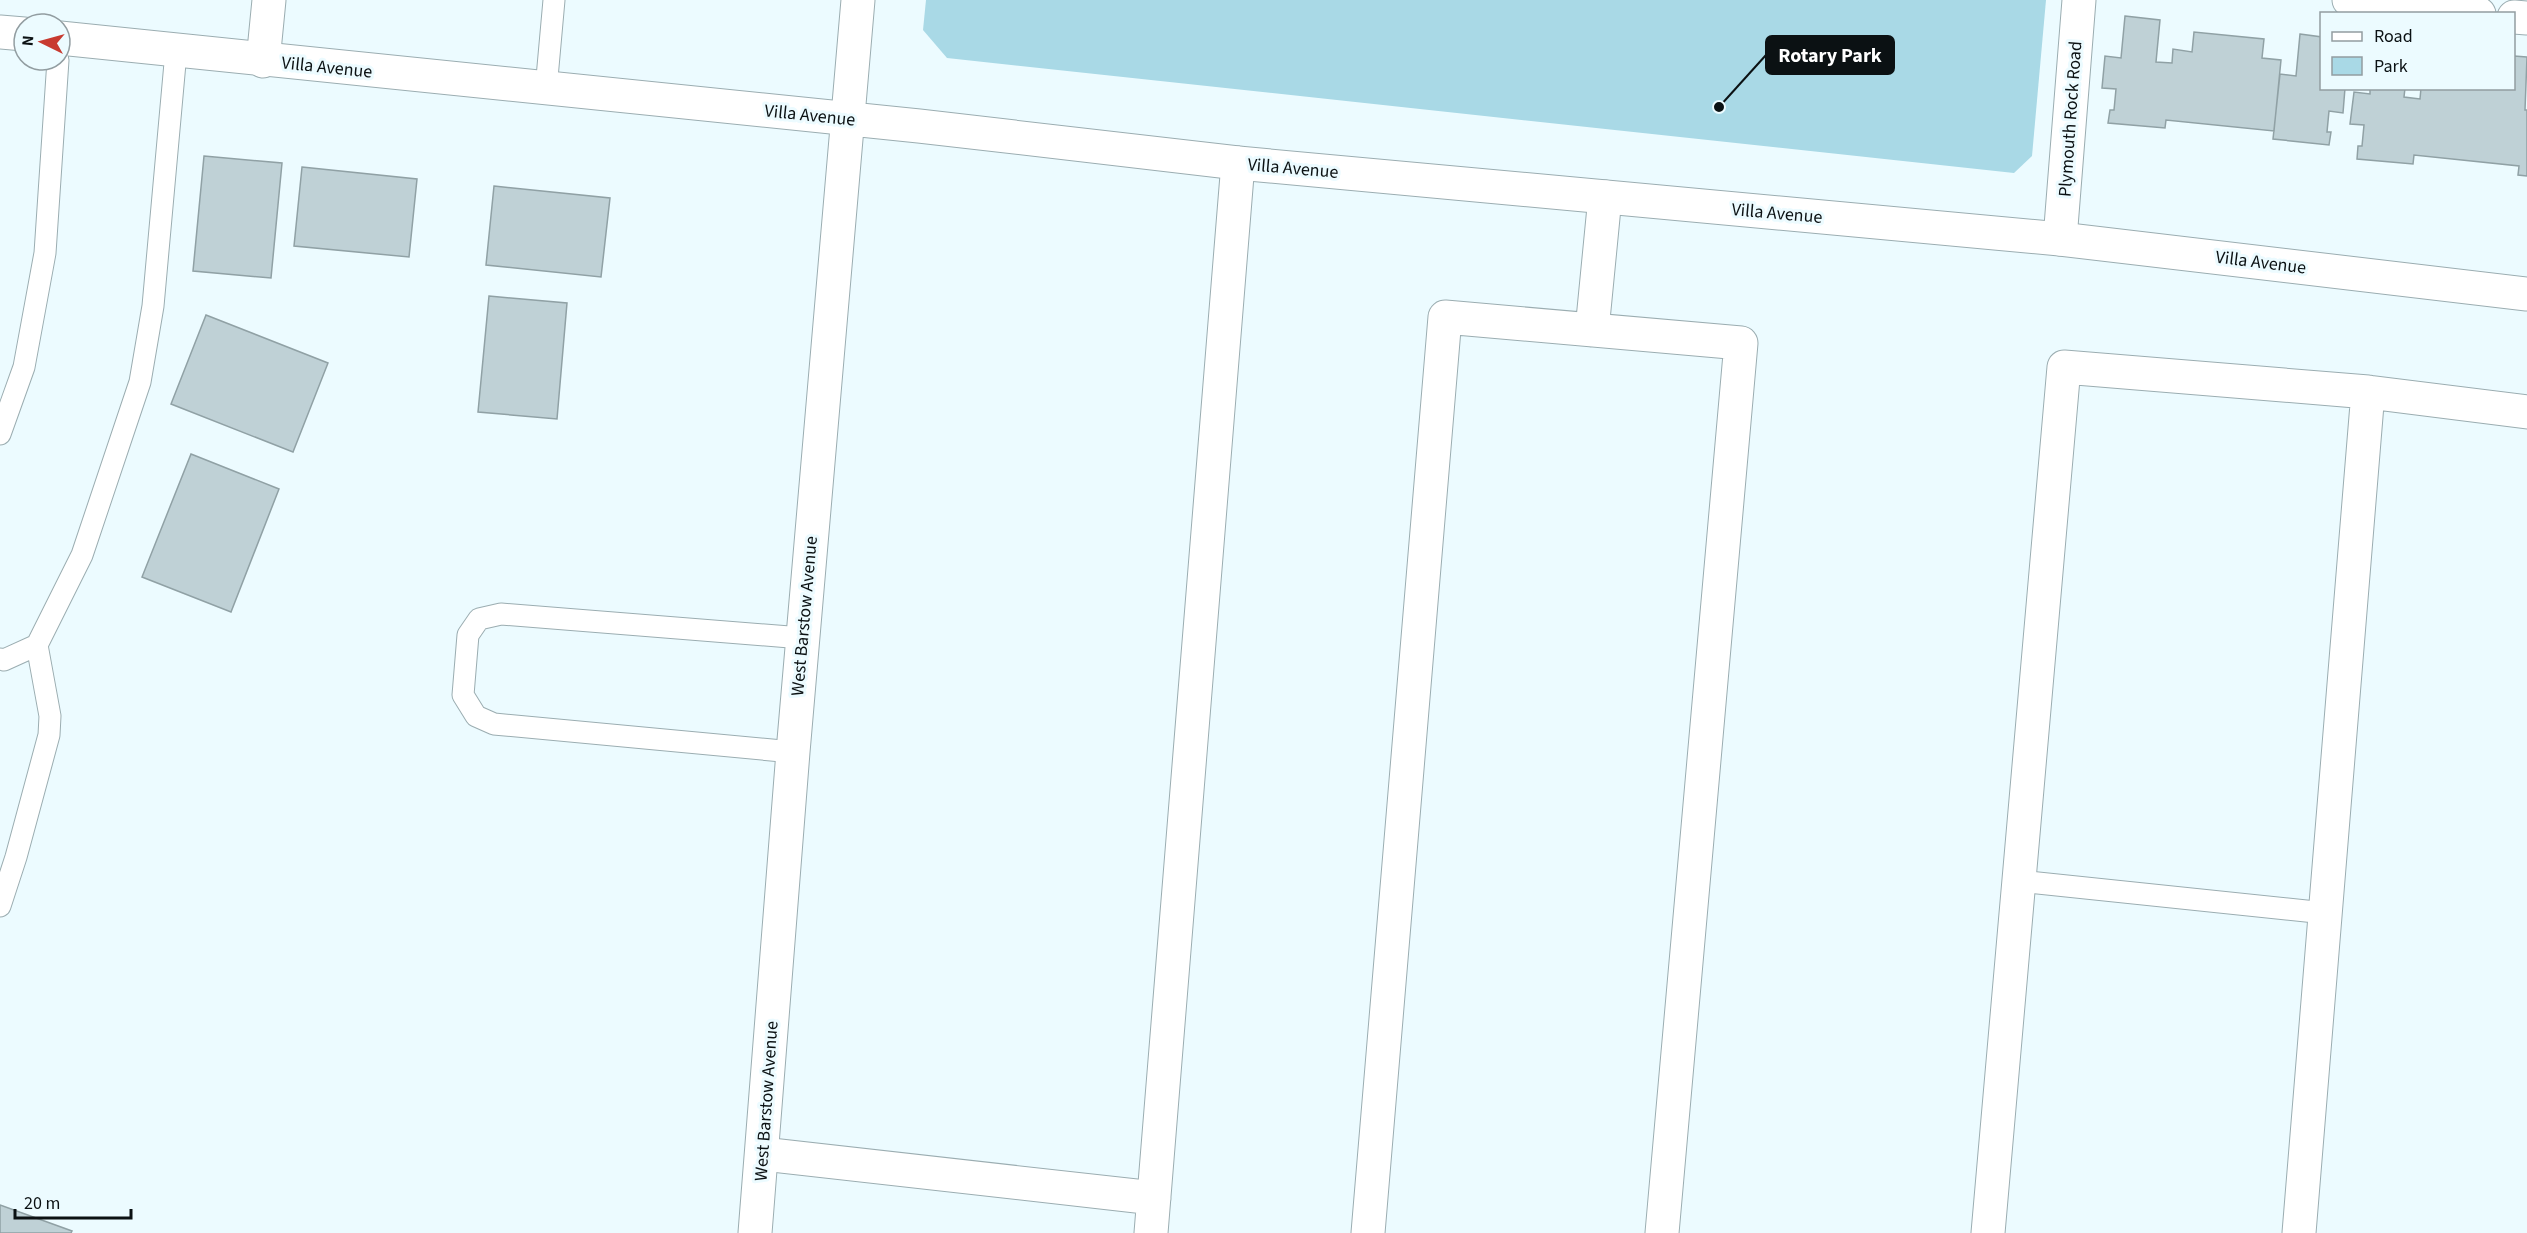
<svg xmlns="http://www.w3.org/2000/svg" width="2527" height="1233" viewBox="0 0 2527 1233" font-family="'Source Sans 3',sans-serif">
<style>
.green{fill:#a9d9e6}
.building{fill:#bfd1d6;stroke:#90a1a5;stroke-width:1.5}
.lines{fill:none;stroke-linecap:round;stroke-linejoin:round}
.service-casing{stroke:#9badb1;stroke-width:23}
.minor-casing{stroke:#9badb1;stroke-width:35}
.secondary-casing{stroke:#9badb1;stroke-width:35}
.service{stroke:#fff;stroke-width:21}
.minor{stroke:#fff;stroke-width:33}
.secondary{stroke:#fff;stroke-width:33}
.labels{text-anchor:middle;stroke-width:6;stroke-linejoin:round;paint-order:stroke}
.street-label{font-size:18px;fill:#0b1113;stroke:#ecfbff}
.leader{fill:none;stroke:#0b1113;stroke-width:2}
.callout-dot{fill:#0b1113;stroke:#ecfbff;stroke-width:2}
.callout{fill:#0b1113;stroke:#0b1113;stroke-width:2}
.callout-label{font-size:20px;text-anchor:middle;font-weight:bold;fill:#fff}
</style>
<rect width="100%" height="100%" fill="#ecfbff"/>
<path class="green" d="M926,0H2046L2032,156L2014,173L947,58L923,30Z"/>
<path class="building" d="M2125,16L2160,20L2156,62L2172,63L2173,49L2192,52L2194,32L2264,39L2262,58L2281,60L2274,131L2166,120L2165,128L2108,123L2110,110H2114L2116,89L2102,88L2105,56L2121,58Z
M2300,34L2322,37V88H2345L2343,113L2329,111L2327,132H2331L2329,145L2273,139L2280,74L2296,76Z
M2514,56L2527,57L2525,110H2527V176L2518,175L2519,166L2414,155L2413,164L2357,159L2358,146H2362L2364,125L2350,124L2354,92L2370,94V88H2405L2404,97L2420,99L2421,88H2514Z
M204,156L282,163L271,278L193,271Z
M302,167L417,179L409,257L294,246Z
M494,186L610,198L601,277L486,265Z
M489,296L567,303L557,419L478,412Z
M206,315L328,363L293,452L171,404Z
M191,454L279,489L231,612L142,577Z
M0,1205L72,1231L71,1233H0Z"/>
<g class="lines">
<defs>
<path id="service" d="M546,89L554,0
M0,434L24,367L45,253L58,60
M0,659L4,660L37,645L82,555L140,382L153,306L176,52
M793,752L494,724L476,716L463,695L468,635L479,619L501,614L802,638
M2019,881L2325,913
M0,906L16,857L49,735L50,716L37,645"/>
<path id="minor" d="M2349,0L2479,14
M2514,17L2527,18
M263,61L269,0
M2060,239L2079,0
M1592,330L1605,197
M762,1154L1154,1198
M1151,1233L1238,163
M1368,1233L1445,317L1741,343L1662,1233
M1988,1233L2064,367L2368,392L2527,412
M2299,1233L2368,392"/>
<path id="secondary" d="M0,32L24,34
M60,38L919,126L1238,163L2060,239L2527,294
M755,1233L793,752L858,0"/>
</defs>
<use href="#service" class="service-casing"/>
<use href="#minor" class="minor-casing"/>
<use href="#secondary" class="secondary-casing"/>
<use href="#service" class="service"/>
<use href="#minor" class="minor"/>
<use href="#secondary" class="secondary"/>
</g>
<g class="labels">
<g class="street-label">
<text transform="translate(327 67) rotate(6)" y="6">Villa Avenue</text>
<text transform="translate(810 115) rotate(6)" y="6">Villa Avenue</text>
<text transform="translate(2070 119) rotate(-86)" y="6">Plymouth Rock Road</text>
<text transform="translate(1293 168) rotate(5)" y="6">Villa Avenue</text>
<text transform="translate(1777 213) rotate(5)" y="6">Villa Avenue</text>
<text transform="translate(2261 262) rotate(7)" y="6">Villa Avenue</text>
<text transform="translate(804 616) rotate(-85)" y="6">West Barstow Avenue</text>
<text transform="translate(766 1101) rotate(-86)" y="6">West Barstow Avenue</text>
</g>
</g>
<path class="leader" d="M1719 107L1766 55"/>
<circle class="callout-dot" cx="1719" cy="107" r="6"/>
<rect class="callout" x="1766" y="36" width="128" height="38" rx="6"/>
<g class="callout-label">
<text x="1830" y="62">Rotary Park</text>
</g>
<rect x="2320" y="12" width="195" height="78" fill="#ecfbff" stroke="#929da1" stroke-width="1.5"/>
<rect x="2332" y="32" width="30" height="9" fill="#ffffff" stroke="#929da1" stroke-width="1.5"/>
<text x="2374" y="42" font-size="18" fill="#0b1113">Road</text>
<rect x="2332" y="57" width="30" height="18" fill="#a9d9e6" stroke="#929da1" stroke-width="1.5"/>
<text x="2374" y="72" font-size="18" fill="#0b1113">Park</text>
<g transform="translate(42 42) rotate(275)"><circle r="28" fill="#ecfbff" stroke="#929da1" stroke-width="1.5"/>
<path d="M0-4.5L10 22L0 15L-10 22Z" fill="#c83a30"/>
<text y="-9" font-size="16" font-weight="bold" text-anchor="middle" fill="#0b1113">N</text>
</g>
<path d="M15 1209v9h116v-9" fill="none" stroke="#0b1113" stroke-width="3"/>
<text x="24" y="1209" font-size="18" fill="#0b1113" stroke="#ecfbff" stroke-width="4.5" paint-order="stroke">20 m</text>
</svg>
